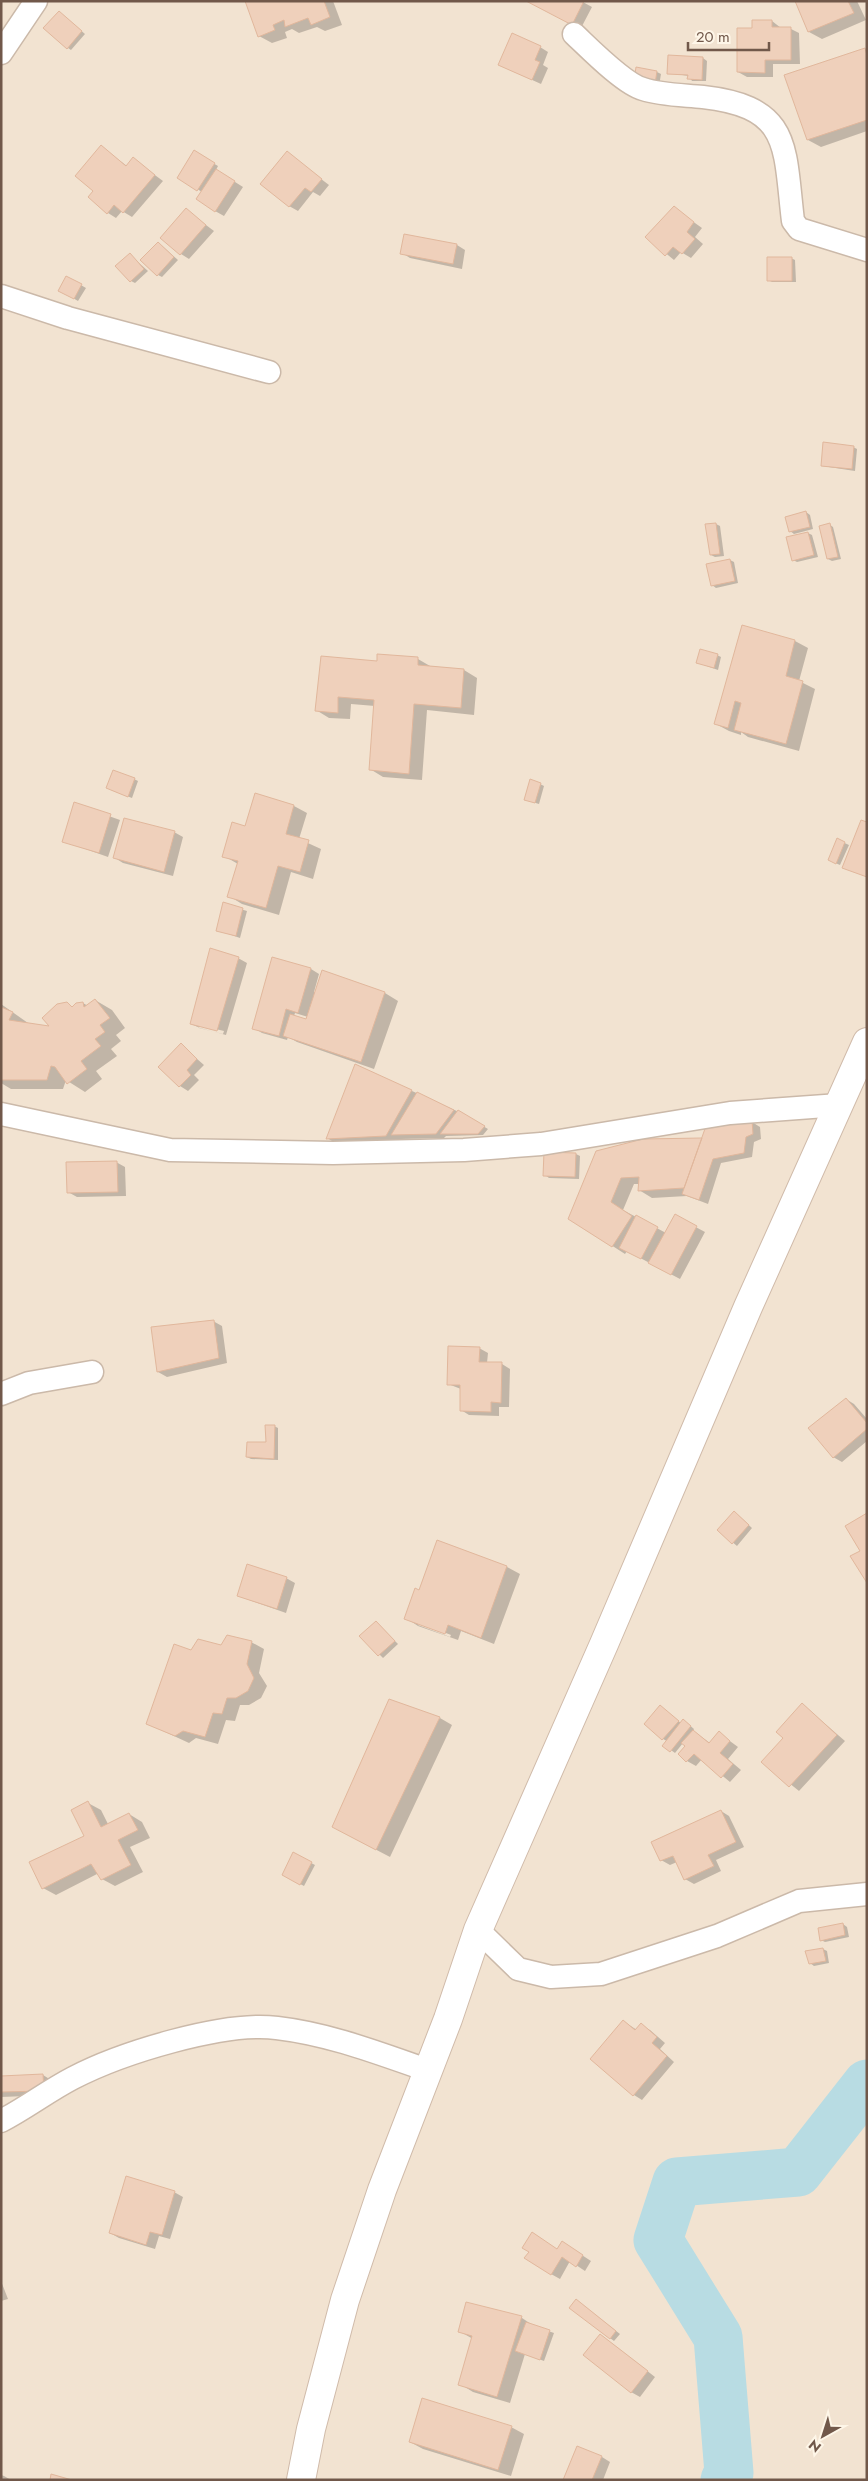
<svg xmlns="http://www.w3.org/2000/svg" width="868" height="2481" viewBox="0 0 868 2481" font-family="Jost,sans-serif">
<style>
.residential{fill:#f2e3d1}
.shadow{fill:#0003;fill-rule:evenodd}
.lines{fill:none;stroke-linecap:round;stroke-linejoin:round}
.river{stroke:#b8dce3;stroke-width:49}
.building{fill:#efd0bb;stroke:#e1b79c}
.street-casing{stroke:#cbb9a9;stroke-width:25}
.secondary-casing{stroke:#d0bbaa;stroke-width:30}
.street{stroke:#fff;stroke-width:22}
.secondary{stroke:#fff;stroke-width:28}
</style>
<rect width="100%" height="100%" fill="#fbf2e2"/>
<path class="residential" d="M1,1H867V2480H1Z"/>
<path class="shadow" d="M246,1H333L342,25L325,31L317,27L299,33L292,29L285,32L287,38L272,43L259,36Z
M528,1H581L592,7L581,28Z
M796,1H857L866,20L822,39L809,32Z
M63,15L85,34L71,50L68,48Z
M754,21H772L781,28L791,29L799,33L800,64H773V77H747L738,72L754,29Z
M540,47L548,52L543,65L548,68L541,84L499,65Z
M864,49L867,51V131L821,147L808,140Z
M703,58L707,61L706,81H692L689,76L668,73Z
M657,72L661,74L659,86L639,82Z
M101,147L127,166L133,159L163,181L132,217L122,211L116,218L108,213L95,191Z
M194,152L218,166L216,170L243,187L224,216L215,211L202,192L178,177Z
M287,153L329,185L320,196L313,192L298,211L289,206Z
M674,208L702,228L695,237L703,244L691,258L681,252L674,260L646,237Z
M186,210L214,231L189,259L181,254Z
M405,235L457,245L465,250L462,269L410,258L402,253Z
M162,246L178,260L162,277L158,275Z
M130,255L148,271L135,283L131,281Z
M791,258L795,260L796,282H772L768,280Z
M67,277L86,288L78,301L59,290Z
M853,447L857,449L855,471L822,466Z
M806,512L810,515L813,529L794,534L790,531Z
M716,524L720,526L724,556L715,557L711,555Z
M830,525L833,527L841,559L832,561L828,559Z
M808,533L812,535L818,557L797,562L793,560Z
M730,560L734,562L738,583L716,588L712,585Z
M742,627L795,641L808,648L799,681L815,689L799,751L748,737L741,732V735L729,731L716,724Z
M717,655L721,657L718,670L698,663Z
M418,659L430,666L464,670L477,678L474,715L427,710L422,780L383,777L370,769L375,706L351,704L350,719L329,718L316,710L378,663Z
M134,779L138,781L132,798L111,790Z
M540,784L544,786L539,804L529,801Z
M256,795L294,806L307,813L299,839L321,849L313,879L291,872L279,915L242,904L229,896L238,864L224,856L246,828Z
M75,804L120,820L108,857L63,841Z
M174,832L183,837L173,876L123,863L115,858Z
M838,840L849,845L840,865L833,862Z
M224,904L247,911L240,938L217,930Z
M238,958L247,963L226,1035L200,1028L191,1024ZM199,1025L224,1031L223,1034L199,1028Z
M311,969L319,974L314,992H316L323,972L385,993L398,1001L374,1069L297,1042L288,1037L287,1040L262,1033L254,1028ZM295,1013L308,1017L307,1020L294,1016Z
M95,1000L112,1010L125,1028L116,1035L121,1041L111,1049L117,1056L96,1071L102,1079L85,1092L66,1080L63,1089H11L1,1083V1004L28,1023L52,1027L67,1004L73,1007L83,1003L88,1006Z
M181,1045L204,1065L194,1075L199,1080L188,1091L180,1086Z
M356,1066L459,1112L488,1129L483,1135L446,1136L444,1138L401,1139L400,1142L340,1146L327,1138Z
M752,1122L760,1127L761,1139L754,1142L752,1157L721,1163L708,1204L687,1196L652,1198L639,1190L640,1184H634L623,1210L666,1233L675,1216L705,1232L680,1279L627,1251L625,1254L569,1218L597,1152L701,1139Z
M576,1154L580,1156L579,1179L549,1178L545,1175Z
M116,1162L125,1167L126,1196L77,1197L68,1192Z
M213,1321L222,1326L227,1363L167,1377L158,1372L152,1328Z
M479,1348L488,1353L487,1363L502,1364L510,1369L509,1407H499V1416L469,1415L461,1410V1389L448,1384Z
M846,1399L854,1404L867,1419V1441L842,1462L833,1457Z
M274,1426L278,1428V1460L251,1459L247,1457L267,1444Z
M738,1515L752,1528L737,1546L718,1530Z
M438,1541L507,1567L520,1574L494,1644L461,1631L458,1640L418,1626L406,1618L419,1591ZM418,1622L451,1635L450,1637L418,1625Z
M286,1578L295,1583L286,1613L238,1596Z
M376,1622L398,1644L383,1658L361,1636Z
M251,1642L264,1649L259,1673L267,1686L261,1698L249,1705H240L235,1721L226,1720L218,1744L196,1738L189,1743L148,1724L191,1651Z
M802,1704L845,1741L799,1791L763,1762L785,1738Z
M660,1706L682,1724L687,1723L694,1729L693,1731L710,1743L719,1733L738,1747L728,1759L741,1770L730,1782L702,1759L696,1766L687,1761V1746L683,1743L675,1753L664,1745L667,1741L663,1739Z
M440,1718L452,1725L390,1857L346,1834Z
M88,1803L101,1810L108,1824L129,1814L142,1822L150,1838L130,1847L143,1872L115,1886L102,1879L99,1873L56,1895L43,1888L85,1836Z
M721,1811L729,1816L744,1847L716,1860L721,1871L694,1884L685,1879L677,1862L670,1865L661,1860Z
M294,1854L315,1865L304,1886L283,1875Z
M843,1924L847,1927L849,1937L825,1942L821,1940Z
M823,1949L827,1951L829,1963L814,1966L810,1963Z
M623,2021L637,2030L641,2025L650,2030L665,2043L660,2049L674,2062L642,2100L634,2095Z
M43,2075L51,2080L52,2095L1,2097V2077Z
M174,2192L183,2197L170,2239L159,2236L155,2249L119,2238L110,2233Z
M571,2248L591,2261L585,2271L570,2261L560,2279L551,2274L558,2250Z
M1,2281L8,2299L1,2301Z
M580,2303L620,2334L614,2341L610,2338Z
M467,2304L522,2318L534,2326L554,2333L544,2361L525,2354L510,2403L473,2392L460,2384L473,2339L459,2331Z
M601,2335L655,2377L640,2397L631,2392Z
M511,2427L524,2434L511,2476L423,2449L410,2442Z
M602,2457L610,2462L603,2480H564Z
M1,2475L4,2476L11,2480H1Z"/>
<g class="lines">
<path class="river" d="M725,2480L729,2473L718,2337L658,2240L677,2182L798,2172L867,2084"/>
</g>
<path class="building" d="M245,1H324L330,17L311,25L308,18L285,27L284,20L273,25L275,30L258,37Z
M526,1H584L572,25Z
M795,1H848L854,13L808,32Z
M59,11L82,31L67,49L43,28Z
M752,20H772V27H791V60H765V73L737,72V28H752Z
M512,33L541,46L535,60L540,62L532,80L498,65Z
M865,48L867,55V120L807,140L784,75Z
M668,55L703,57L702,80L687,79L688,75L667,74Z
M636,67L657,71L655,84L634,81Z
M101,145L126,166L133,157L155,175L123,213L114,205L107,214L88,197L93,191L75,176Z
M194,150L215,163L197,191L177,178Z
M287,151L322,179L311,192L305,188L289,207L260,184Z
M216,169L235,181L215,212L196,199Z
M674,206L694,222L687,232L695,239L682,254L673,247L665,256L645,237Z
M186,208L206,225L180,255L160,238Z
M404,234L457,244L453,264L400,254Z
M158,242L174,257L157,276L140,260Z
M130,253L144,269L130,282L115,266Z
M767,257H792V281H767Z
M66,276L82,284L74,299L58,291Z
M823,442L854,446L852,469L821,466Z
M806,511L810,527L789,532L785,517Z
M716,523L720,554L710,555L705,524Z
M830,523L838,557L827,559L819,526Z
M808,532L814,555L792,561L786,537Z
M730,559L735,581L711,586L706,564Z
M742,625L795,640L786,676L803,681L786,744L734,730L741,703L735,701L728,728L714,724Z
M700,649L718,654L714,668L696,663Z
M377,654L418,657V665L464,669L461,708L414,704L409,774L369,770L374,700L338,697V713L315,711L321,656L377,661Z
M113,770L135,778L128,797L106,788Z
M530,779L541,783L535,803L524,800Z
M255,793L294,805L286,834L309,840L300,872L278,866L266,908L227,897L238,861L222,857L232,822L245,826Z
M74,802L111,814L99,853L62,842Z
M124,818L175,831L164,872L113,858Z
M861,820L867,822V877L842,868Z
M837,838L845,842L836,864L828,860Z
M223,902L243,908L236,936L216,931Z
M210,948L239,957L217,1031L190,1024Z
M272,957L311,968L298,1013L286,1009L279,1036L252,1029Z
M322,970L385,992L361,1062L283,1036L290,1014L306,1019Z
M95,999L110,1018L100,1025L105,1032L95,1039L101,1046L81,1061L87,1069L67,1084L55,1067L51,1066L47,1080H1V1007L13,1012L9,1020L49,1026L42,1018L57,1004L67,1002L72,1007L76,1003L83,1002L84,1007Z
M181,1043L197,1059L187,1070L191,1075L179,1087L158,1067Z
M355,1064L412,1090L386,1136L326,1139Z
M417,1092L454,1110L436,1134L391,1135Z
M458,1110L485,1126L478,1134H440Z
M752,1120L753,1134L746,1137L744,1153L713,1159L699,1200L682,1194L707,1123Z
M702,1138L684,1188L638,1191L639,1177L621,1178L611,1202L632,1216L612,1247L568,1219L596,1151L643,1139Z
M544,1152L576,1153L575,1177L543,1176Z
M117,1161L118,1192L67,1193L66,1162Z
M675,1214L697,1226L671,1275L648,1263Z
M636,1215L658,1227L641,1259L619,1248Z
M214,1320L219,1358L157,1372L151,1327Z
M448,1346L480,1347L479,1362H502L501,1403L491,1402V1412L460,1411V1385H447Z
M846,1398L867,1423V1429L833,1458L808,1428Z
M265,1425H275L274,1459L246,1457L247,1442H266Z
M734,1511L749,1525L732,1544L717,1530Z
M867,1513V1583L850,1556L860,1551L845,1526Z
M437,1540L507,1566L481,1638L448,1625L445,1634L404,1619L415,1588L419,1590Z
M247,1564L287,1577L277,1609L237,1596Z
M376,1621L395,1641L378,1656L359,1636Z
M227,1635L252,1641L247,1664L254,1678L248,1691L236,1698H227L222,1714L213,1713L205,1737L183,1731L175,1736L146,1724L174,1644L191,1650L198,1639L221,1645Z
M389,1699L440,1717L376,1850L332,1827Z
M802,1703L837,1735L789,1787L761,1762L783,1738L776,1732Z
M660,1705L679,1721L662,1740L644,1724Z
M683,1719L691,1726L670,1752L662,1746Z
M693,1730L709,1743L719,1731L730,1741L720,1753L733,1764L721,1778L694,1754L686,1762L678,1754L685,1746L681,1743Z
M88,1801L101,1827L129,1813L138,1830L118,1840L131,1865L101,1880L91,1864L42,1889L29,1862L84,1836L71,1810Z
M721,1810L736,1842L708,1855L714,1866L684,1880L673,1856L660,1861L651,1842Z
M293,1852L312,1862L300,1885L282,1875Z
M843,1923L845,1935L820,1941L818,1928Z
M823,1948L826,1961L809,1964L805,1951Z
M623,2020L635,2030L641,2023L657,2037L652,2043L667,2056L633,2096L590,2059Z
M43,2074L44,2091L1,2092V2076Z
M126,2176L175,2191L162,2235L150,2232L146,2245L109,2233Z
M532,2232L557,2249L562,2241L583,2255L576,2267L562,2257L551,2275L524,2258L529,2252L522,2248Z
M576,2299L616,2331L610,2339L569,2308Z
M466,2302L522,2316L497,2397L458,2385L472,2336L458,2332Z
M526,2322L550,2330L540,2360L515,2351Z
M600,2334L648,2371L631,2393L583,2355Z
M422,2398L512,2426L498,2470L409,2442Z
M577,2446L602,2456L592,2480H563Z
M51,2474L72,2480H50Z"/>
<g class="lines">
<defs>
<path id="street" d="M574,34C589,48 624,84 643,89C661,95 684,95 703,97C792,107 784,147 793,221L799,229L867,250
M1,53L36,1
M1,296L68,318L269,372
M1,1114L170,1150L333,1153L464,1150L541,1144L730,1113L839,1105
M1,1394L29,1383L92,1372
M478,1930L518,1969L551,1977L601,1974L717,1936L799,1901L867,1894
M1,2121C26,2108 48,2091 73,2078C121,2053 224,2021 277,2028C329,2034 378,2053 427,2070"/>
<path id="secondary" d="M301,2480L311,2429L345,2300L382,2190L448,2019L478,1930L604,1644L748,1307L867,1042"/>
</defs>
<use href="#street" class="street-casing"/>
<use href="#secondary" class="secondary-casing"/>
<use href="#street" class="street"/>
<use href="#secondary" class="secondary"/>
</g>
<rect width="868" height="2481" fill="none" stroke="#71584a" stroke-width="5"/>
<g transform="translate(823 2436) rotate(219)" stroke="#fef6e8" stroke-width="4" paint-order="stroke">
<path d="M0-4L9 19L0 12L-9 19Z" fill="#71584a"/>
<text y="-8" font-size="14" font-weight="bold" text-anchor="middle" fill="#71584a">N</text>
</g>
<path d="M688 42v8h81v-8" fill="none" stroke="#71584a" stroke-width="2.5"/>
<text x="696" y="42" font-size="15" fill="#71584a" stroke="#fef6e8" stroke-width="4" paint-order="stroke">20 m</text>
</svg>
